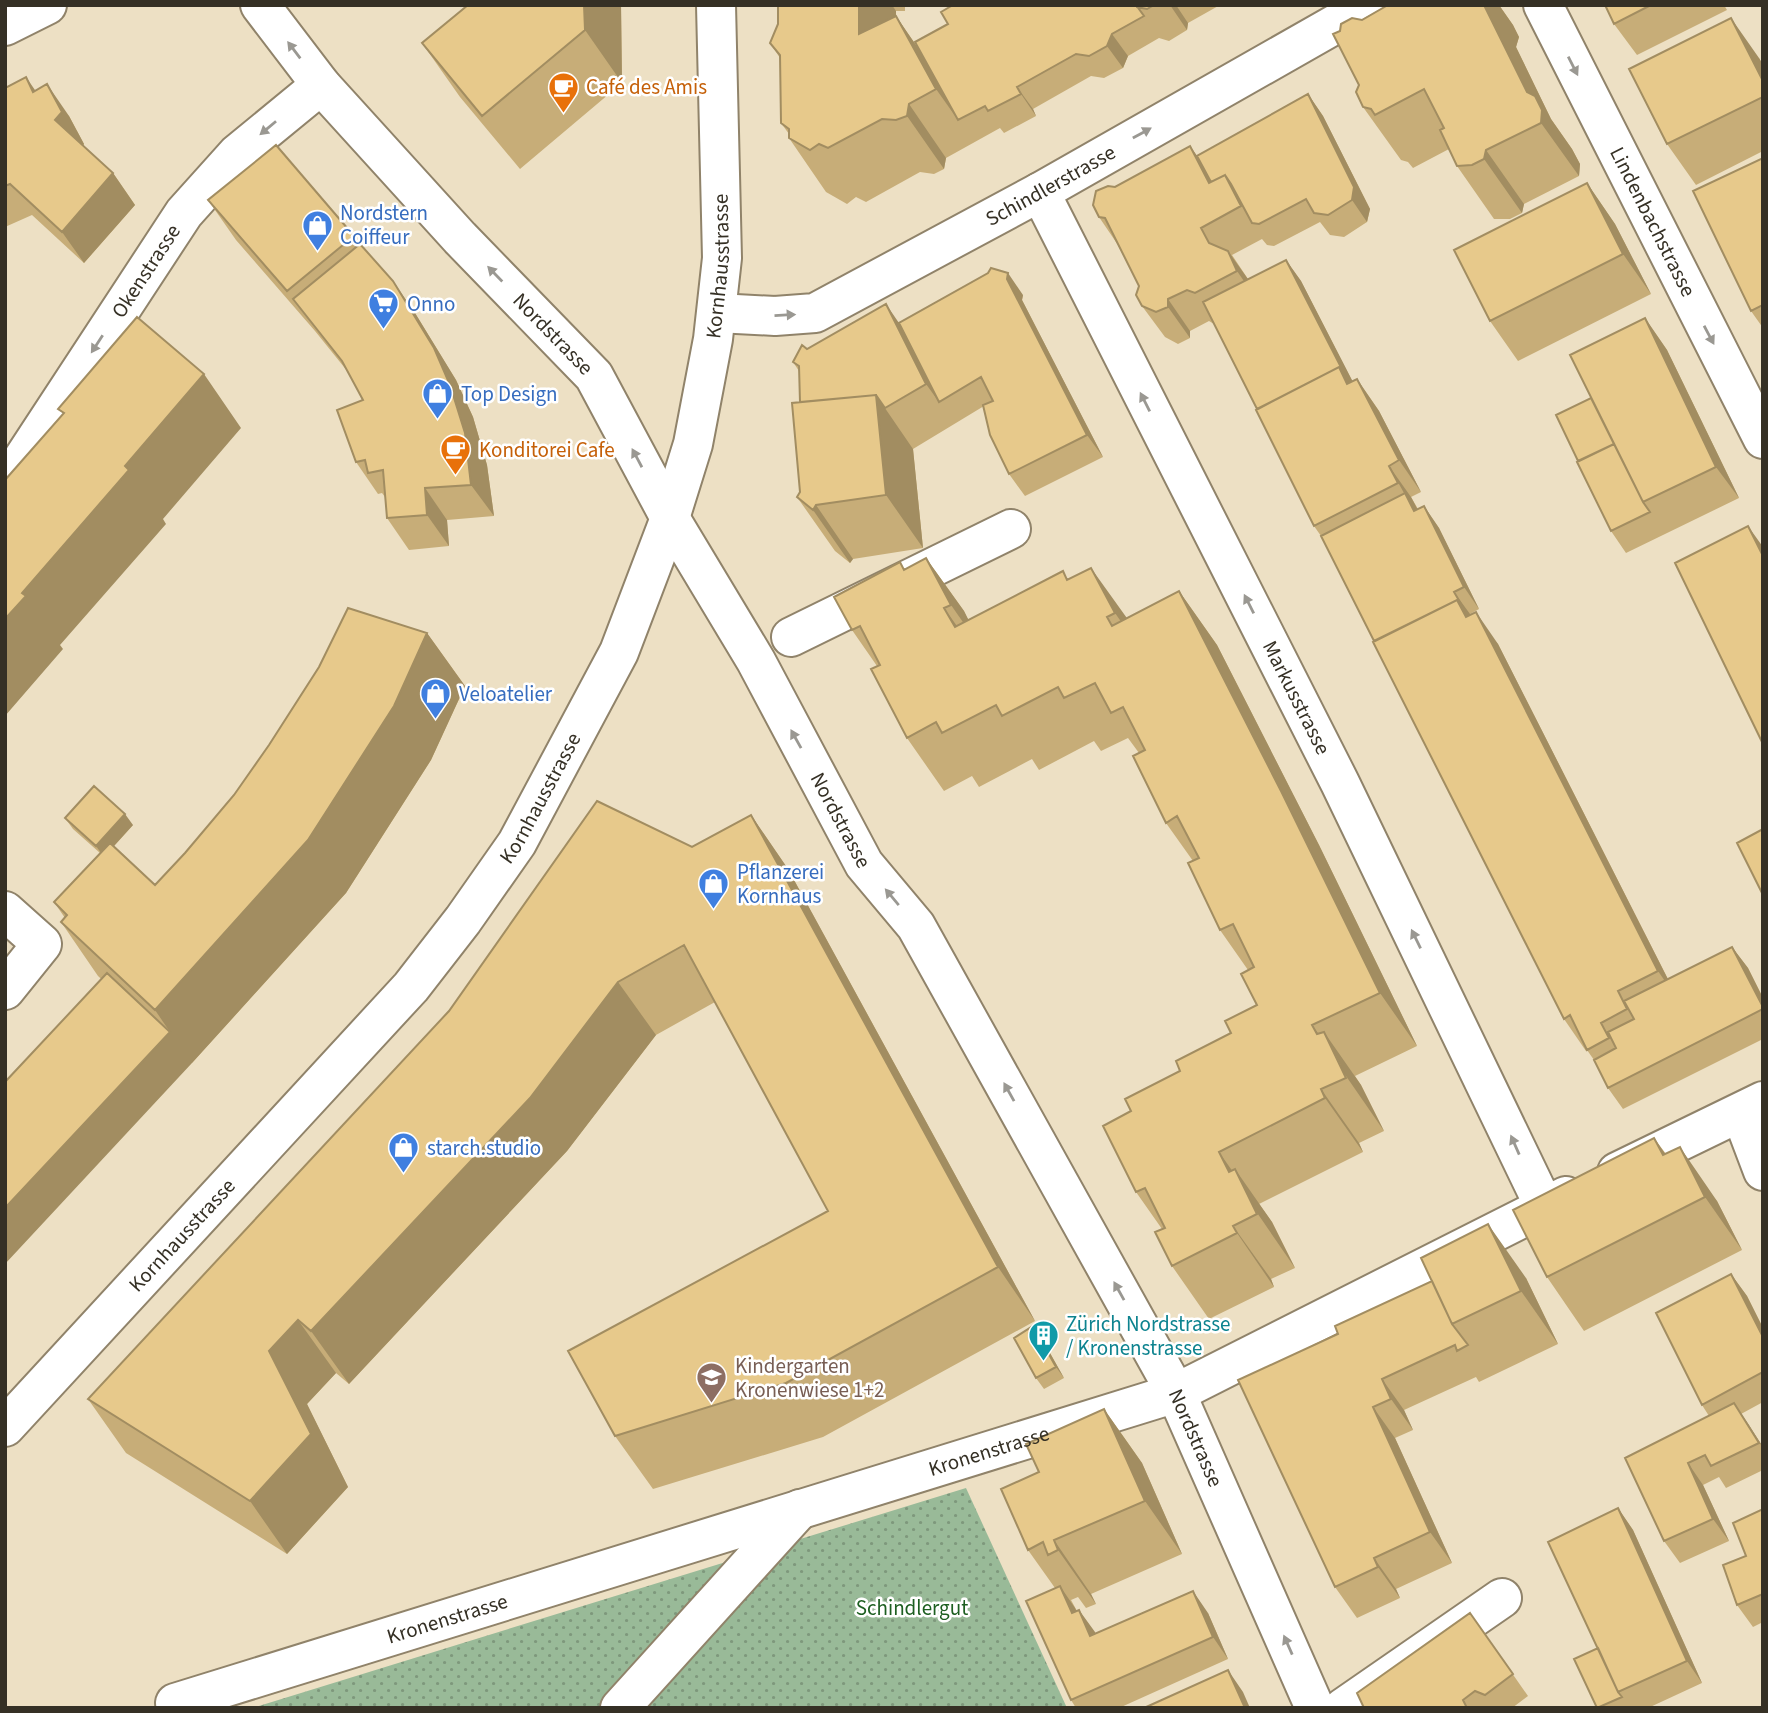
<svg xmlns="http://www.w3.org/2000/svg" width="1768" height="1713" viewBox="0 0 1768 1713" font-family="'Source Sans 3',sans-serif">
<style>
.park{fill:url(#park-dots)}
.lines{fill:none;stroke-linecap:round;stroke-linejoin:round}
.minor-casing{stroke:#90836a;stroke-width:42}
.minor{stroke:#fff;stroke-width:38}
.wall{fill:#c7ad78}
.shaded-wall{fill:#a28d61}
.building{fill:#e7c98b;stroke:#a28d61;stroke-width:2}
.oneway{fill:#9a9892}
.labels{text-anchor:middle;stroke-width:5;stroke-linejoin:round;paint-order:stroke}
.food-label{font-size:21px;fill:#c56008;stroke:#fff;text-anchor:start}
.street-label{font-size:21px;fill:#353025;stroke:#fff}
.shop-label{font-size:21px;fill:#366cbe;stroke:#fff;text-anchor:start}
.culture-label{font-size:21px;fill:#0d838f;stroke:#fff;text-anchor:start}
.education-label{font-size:21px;fill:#785e54;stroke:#fff;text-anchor:start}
.park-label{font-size:21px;fill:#1d5f21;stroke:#fff}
</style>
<defs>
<pattern id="park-dots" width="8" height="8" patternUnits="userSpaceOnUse" patternTransform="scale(1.75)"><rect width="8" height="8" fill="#99ba98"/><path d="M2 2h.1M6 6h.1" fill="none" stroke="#7e987c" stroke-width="1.8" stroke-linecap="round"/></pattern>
</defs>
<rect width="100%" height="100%" fill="#ede0c4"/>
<path class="park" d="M966,1488L1067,1708H252Z"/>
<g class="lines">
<defs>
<g id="minor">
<path id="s1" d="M260,5L321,85L460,238L594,376L670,518L756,661L864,864L916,926L1176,1393L1315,1708"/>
<path id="s2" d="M1543,5L1763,439"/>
<path d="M5,26L47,5"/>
<path id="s3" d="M1040,192L1340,783L1544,1206"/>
<path id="s4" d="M717,313L775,316L815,313L1040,192L1369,5"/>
<path id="s5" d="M5,486L184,213L237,154L321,85"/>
<path d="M791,637L1011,529"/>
<path d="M5,911L42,944L5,990"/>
<path d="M1741,1113L1763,1171"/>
<path d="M1617,1172L1763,1101"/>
<path id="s6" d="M5,1427L411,987L463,920L517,843L619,652L670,518L693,444L713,339L722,258L716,5"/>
<path id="s7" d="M175,1703L1176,1393L1566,1196"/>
<path d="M620,1708L800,1509"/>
<path d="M1343,1708L1502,1598"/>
</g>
</defs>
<use href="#minor" class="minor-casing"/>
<use href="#minor" class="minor"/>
</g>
<path class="wall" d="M468,5H621L622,83L520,169L460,97L422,43Z
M778,5H905V11H896V16L920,51L948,24L953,5H1220L1188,23L1187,30L1169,41L1159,38L1128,56L1123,68L1104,78L1091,76L1033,109L1036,116L1004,133L1000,128L946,158L944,169L934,174L920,172L866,202L856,197L847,204L826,192L789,138V134L781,123L780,58L770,43L778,24Z
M1388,5H1499L1513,25L1519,37L1516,47L1551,119L1572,149L1580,164L1579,176L1524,204L1522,213L1510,219H1494L1457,166L1449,149L1413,168L1408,162L1401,160L1363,107L1359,85L1340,31Z
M1605,5H1724L1727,10L1637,55L1614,24Z
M1759,58L1763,65V151L1696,185L1667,144Z
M5,88L36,91L69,116L84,144L83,146L113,173L135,205L84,263L32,215L5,227Z
M1308,94L1323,116L1370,209L1367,222L1344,237L1330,235L1320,222L1274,246L1267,245L1262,239L1232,255L1248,279L1286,260L1301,281L1352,381L1357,379L1379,411L1421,492L1411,497L1418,509L1424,506L1439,528L1479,609L1470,614L1498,644L1668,979L1732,947L1748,968L1763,998V1039L1623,1109L1608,1088L1594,1060L1587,1050L1586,1051L1564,1019L1321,536L1314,526L1257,409L1214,324L1209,321L1190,331V338L1178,344L1165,337L1142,306L1139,286L1118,245L1099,217L1115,187L1190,146L1197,156Z
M1763,158V328L1751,311Z
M1587,183L1615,224L1651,294L1518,361L1490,321Z
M208,200L354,236L415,313L456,380L473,417L487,465L494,516L447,520L449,546L409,550L387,518L385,497L382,493L378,494L356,462L363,400L348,372L315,331L236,240Z
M1023,295L1022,300L1103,457L1025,496L1009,474L984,406L913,449L923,548L853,559L850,563L835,551L797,497L800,492L801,402L799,371L793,362L807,349L899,323Z
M1645,318L1667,350L1739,498L1626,553L1611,531L1579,461L1591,398Z
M926,558L964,611L968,620L1068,580L1127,618L1179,591L1217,645L1319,845L1417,1046L1355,1076L1361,1085L1384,1131L1359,1143L1363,1152L1259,1204L1272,1222L1295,1268L1271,1279L1274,1287L1209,1319L1172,1266L1162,1229L1136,1192L1131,1111L1180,1071L1231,1033L1257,1005L1248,970L1220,930L1193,861L1166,823L1139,753L1128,738L1101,751L1094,741L1039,770L1032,759L979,787L972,776L944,791L907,738L877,666L852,630L905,569Z
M427,633L465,686L431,760L346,893L192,1063L98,976L61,922L65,918L54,902L100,853L73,829L65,818L133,825L114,846L155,885Z
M751,815L788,869L1035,1321L823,1437L653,1489L615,1436L828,1211L715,1002L656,1035L567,1151L349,1384L336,1373L307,1404L348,1487L287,1554L126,1453L88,1399L449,1011L692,847Z
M1654,1138L1666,1154L1717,1201L1742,1250L1584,1331L1547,1277Z
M1731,1274L1747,1296L1763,1328V1402L1741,1414L1763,1447V1470L1726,1488L1719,1477L1703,1485L1729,1541L1680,1563L1664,1541L1625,1458L1709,1416L1702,1405Z
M1526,1278L1558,1344L1479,1382L1476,1377L1404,1410L1413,1430L1395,1438L1452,1563L1396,1589L1400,1598L1357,1618L1335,1587L1238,1380Z
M1033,1326L1041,1337L1064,1378L1044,1389L1036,1378Z
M1104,1409L1142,1463L1182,1554L1091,1594L1096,1604L1086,1608L1078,1597L1071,1600L1077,1611L1079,1610L1095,1634L1208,1613L1228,1659L1119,1708H1076L1071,1700L1055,1588L1028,1550L1039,1472Z
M1618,1508L1633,1530L1702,1683L1648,1708H1598V1648Z
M1763,1509V1622L1753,1627L1737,1605L1746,1556Z
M1470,1613L1528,1696L1512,1708H1364Z"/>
<path class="shaded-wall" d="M584,5H621L622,83L585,30Z
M859,5H892L896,11V88L859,34Z
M1170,5H1176L1188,23L1187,30Z
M1484,5H1499L1513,25L1519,37L1516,47L1551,119L1572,149L1580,164L1579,176L1541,123Z
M896,16L933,70L958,120L936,89Z
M1731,18L1759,58L1763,65V81Z
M1112,34L1128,56L1123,68L1107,46Z
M26,77L48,109L33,92Z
M47,84L69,116L84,144L77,152L55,120Z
M1017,87L1033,109L1036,116L1021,94Z
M1308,94L1323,116L1370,209L1367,222L1352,200Z
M909,104L946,158L944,169L907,116Z
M1190,146L1212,177L1219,191L1209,183Z
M1486,150L1524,204L1522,213L1484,159Z
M113,173L135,205L84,263L62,232Z
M1587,183L1615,224L1651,294L1623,254Z
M1228,251L1250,282L1259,303L1237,271Z
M1286,260L1301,281L1370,415L1347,384Z
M1008,273L1023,295L1022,300L1103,457L1087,435L1007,279Z
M393,281L415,313L456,380L473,417L487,465L494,516L471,485Z
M1168,299L1190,331V338L1168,307Z
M886,304L914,345L939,402L926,384Z
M1645,318L1667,350L1739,498L1716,467Z
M204,374L241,428L163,519L166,524L60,645L63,649L5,716V619L22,593L125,466Z
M1357,379L1379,411L1421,492L1399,460Z
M876,395L913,449L923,548L886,495Z
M1389,466L1411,497L1430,533L1414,511Z
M425,488L447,520L449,546L427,515Z
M816,505L853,559L850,563L813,510Z
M1424,506L1439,528L1479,609L1464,587Z
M1748,526L1763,547V556Z
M926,558L964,611L988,658L951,605Z
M1091,568L1129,621L1152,666L1115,613Z
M1179,591L1217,645L1319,845L1417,1046L1380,993Z
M1454,592L1470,614L1488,648L1466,617L1457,600Z
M944,608L982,661L955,627Z
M1476,612L1498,644L1680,1003L1658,971Z
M427,633L465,686L431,760L346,893L192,1063L5,1264V1208L170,1032L155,1010Z
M125,814L133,825L104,857L96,846Z
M751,815L788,869L1035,1321L998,1267Z
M1732,947L1748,968L1763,998V1007Z
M618,982L656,1035L567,1151L349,1384L311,1331Z
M1312,1025L1341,1066L1324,1032L1361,1085L1384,1131L1317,1034Z
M1321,1089L1359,1143L1363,1152L1325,1098Z
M1654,1138L1692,1192L1663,1155Z
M1680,1147L1717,1201L1742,1250L1705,1197Z
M1219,1152L1245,1189L1235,1169L1272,1222L1295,1268L1229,1172Z
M1488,1224L1526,1278L1558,1344L1521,1291Z
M1233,1226L1271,1279L1274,1287L1237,1233Z
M1731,1274L1747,1296L1763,1328V1337Z
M298,1320L336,1373L307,1404L348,1487L287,1554L250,1501L269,1351Z
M1033,1326L1041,1337L1064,1378L1056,1367Z
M1382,1379L1404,1410L1413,1430L1391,1399Z
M1734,1403L1749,1425L1763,1447V1448Z
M1373,1407L1395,1438L1452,1563L1430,1532Z
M1104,1409L1142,1463L1182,1554L1145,1501Z
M1688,1463L1703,1485L1729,1541L1713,1519Z
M1618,1508L1633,1530L1702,1683L1687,1661Z
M1054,1540L1091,1594L1096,1604L1058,1550Z
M1374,1558L1396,1589L1400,1598L1378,1567Z
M1060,1586L1075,1608L1088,1635L1072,1613Z
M1193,1591L1208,1613L1228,1659L1213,1637Z
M1079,1610L1095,1632L1106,1658L1090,1636Z
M1228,1670L1243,1692L1250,1708H1245Z"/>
<path class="building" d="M468,5H584L585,30L482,116L422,43Z
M778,5H859V34L896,16L936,89L909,104L907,116L896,120L882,119L828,148L819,144L810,150L789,138V129L781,123L780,55L770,43L778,24Z
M953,5H1136L1144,16L1112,34L1107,46L1089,56L1076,54L1017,87L1021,94L988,111L985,106L958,120L915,42L948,24L941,12Z
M1136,5H1154L1147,9L1137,7Z
M1388,5H1484L1527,92L1535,96L1542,110L1541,123L1486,150L1484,159L1472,165L1457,166L1440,130L1444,128L1424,89L1375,115L1371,109L1363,107L1356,92L1359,85L1333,34L1340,31L1341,24L1352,18L1362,20Z
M1605,5H1651L1614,24Z
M1731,18L1763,81V97L1667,144L1629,69Z
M26,77L33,92L47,84L62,112L55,120L113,173L62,232L10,184L5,186V88Z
M1308,94L1354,187L1352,200L1328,215L1314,213L1306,199L1259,224L1252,223L1231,184L1225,175L1211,182L1197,156Z
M276,145L354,236L287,291L208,200Z
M1190,146L1209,183L1225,175L1241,206L1201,228L1209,243L1228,251L1237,271L1195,293L1187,290L1168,299V307L1156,312L1142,306L1136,295L1139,286L1105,218L1099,217L1093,205L1096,191L1108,186L1115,187Z
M1763,158V305L1751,311L1693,191Z
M1587,183L1623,254L1490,321L1454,250Z
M360,244L393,281L434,348L450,385L465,433L471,485L425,488L427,515L387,518L383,470L368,473L365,460L356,462L337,410L363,400L342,361L293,299Z
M1286,260L1346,377L1339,367L1257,409L1203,302Z
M991,268L1008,273L1007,279L1087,435L1009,474L990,435L983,405L993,401L981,377L939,402L899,323L988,273Z
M886,304L926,384L885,408L876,395L800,402L799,366L793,362L802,345L807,349Z
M137,317L204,374L125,466L129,470L22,593L26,596L5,619V480L64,413L58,409Z
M1645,318L1716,467L1643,502L1570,355Z
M1339,367L1347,384L1357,379L1399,460L1389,466L1398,483L1314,526L1256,410Z
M876,395L886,495L816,505L813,510L797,497L800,492L792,403Z
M1591,398L1614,444L1578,461L1556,415Z
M1614,444L1643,502L1650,512L1611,531L1577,462Z
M1405,493L1414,511L1424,506L1464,587L1454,592L1464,609L1457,600L1374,641L1321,536Z
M1748,526L1763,556V744L1675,563Z
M926,558L951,605L944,608L955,627L1063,571L1067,580L1091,568L1115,613L1107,617L1112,626L1179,591L1281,791L1380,993L1312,1025L1317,1034L1324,1032L1346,1078L1321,1089L1325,1098L1219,1152L1229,1172L1235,1169L1257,1214L1233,1226L1237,1233L1172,1266L1155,1232L1165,1228L1145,1188L1136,1192L1103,1126L1131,1111L1125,1099L1180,1071L1176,1061L1231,1033L1225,1021L1257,1005L1241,974L1254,967L1233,924L1220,930L1188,863L1199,858L1177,816L1166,823L1133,756L1145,750L1123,707L1111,713L1095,683L1064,698L1058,687L1002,716L996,705L942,733L936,722L907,738L871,669L880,665L860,626L852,630L834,597L900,562L904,570Z
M1457,600L1466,617L1476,612L1658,971L1618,991L1627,1009L1601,1023L1609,1038L1587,1050L1570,1015L1564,1019L1373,642Z
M348,608L427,633L394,706L308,840L155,1010L61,922L67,915L54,902L110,843L155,885L185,853L234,795L269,745L319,667Z
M94,786L125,814L96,846L65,818Z
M597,801L692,847L751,815L998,1267L786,1383L615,1436L568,1351L828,1211L684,945L618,982L530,1098L311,1331L298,1320L269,1351L311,1434L250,1501L88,1399L449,1011Z
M1763,829V895L1737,843Z
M1732,947L1763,1007V1009L1608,1088L1594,1060L1616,1048L1608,1032L1634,1019L1624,1001Z
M107,973L170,1032L5,1208V1082Z
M1654,1138L1663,1155L1680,1147L1705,1197L1547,1277L1513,1210Z
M1488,1224L1521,1291L1452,1324L1421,1258Z
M1731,1274L1763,1337V1372L1702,1405L1656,1313Z
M1432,1281L1452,1324L1468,1345L1457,1351L1455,1345L1382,1379L1391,1399L1373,1407L1430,1532L1374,1558L1378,1567L1335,1587L1238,1380L1338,1334L1335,1326Z
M1033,1326L1056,1367L1036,1378L1014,1338Z
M1734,1403L1759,1443L1711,1466L1705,1455L1688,1463L1713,1519L1664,1541L1625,1458Z
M1104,1409L1145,1501L1054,1540L1058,1550L1048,1555L1043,1542L1028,1550L1001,1489L1039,1472L1026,1444Z
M1618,1508L1687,1661L1618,1692L1548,1542Z
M1763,1509V1594L1737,1605L1723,1565L1746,1556L1733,1523Z
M1060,1586L1072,1613L1079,1610L1090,1636L1193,1591L1213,1637L1071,1700L1026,1601Z
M1470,1613L1513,1674L1485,1695L1475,1691L1463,1700L1467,1708H1364L1357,1693Z
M1598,1648L1618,1692L1622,1697L1597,1708L1574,1659Z
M1228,1670L1245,1708H1144Z"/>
<defs><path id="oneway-solid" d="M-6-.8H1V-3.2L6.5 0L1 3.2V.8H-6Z" transform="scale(1.75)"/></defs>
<g class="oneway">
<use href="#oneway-solid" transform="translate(294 50) rotate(-127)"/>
<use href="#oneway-solid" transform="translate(1573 66) rotate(63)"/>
<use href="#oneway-solid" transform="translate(268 128) rotate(140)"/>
<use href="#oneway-solid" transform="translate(1142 133) rotate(-29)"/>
<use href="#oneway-solid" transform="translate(495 274) rotate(-134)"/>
<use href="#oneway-solid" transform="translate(785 315) rotate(-3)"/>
<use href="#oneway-solid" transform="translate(1709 335) rotate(62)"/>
<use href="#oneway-solid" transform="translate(97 344) rotate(123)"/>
<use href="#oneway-solid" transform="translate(1145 402) rotate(-117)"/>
<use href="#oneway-solid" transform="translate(637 458) rotate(-118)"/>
<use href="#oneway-solid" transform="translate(1249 604) rotate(-117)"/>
<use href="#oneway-solid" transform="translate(796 739) rotate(-119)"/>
<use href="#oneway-solid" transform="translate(892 897) rotate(-130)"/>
<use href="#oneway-solid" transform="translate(1416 939) rotate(-116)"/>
<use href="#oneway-solid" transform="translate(1009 1092) rotate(-119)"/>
<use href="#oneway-solid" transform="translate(1515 1145) rotate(-114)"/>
<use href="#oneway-solid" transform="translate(1119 1291) rotate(-119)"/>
<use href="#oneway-solid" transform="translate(1288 1645) rotate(-114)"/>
</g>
<defs>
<symbol id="cafe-pin" viewBox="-11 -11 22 30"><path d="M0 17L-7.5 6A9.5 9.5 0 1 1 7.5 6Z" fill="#e8710a" stroke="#fff"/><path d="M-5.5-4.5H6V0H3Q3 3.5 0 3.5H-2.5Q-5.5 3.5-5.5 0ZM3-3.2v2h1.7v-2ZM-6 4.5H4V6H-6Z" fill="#fff"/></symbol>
<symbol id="shop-pin" viewBox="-11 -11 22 30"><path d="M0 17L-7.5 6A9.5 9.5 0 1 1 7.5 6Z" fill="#3f7fe0" stroke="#fff"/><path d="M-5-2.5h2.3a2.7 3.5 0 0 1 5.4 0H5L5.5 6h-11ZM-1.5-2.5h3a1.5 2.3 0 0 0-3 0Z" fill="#fff"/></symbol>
<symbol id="supermarket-pin" viewBox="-11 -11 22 30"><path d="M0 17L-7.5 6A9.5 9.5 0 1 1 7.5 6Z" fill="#3f7fe0" stroke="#fff"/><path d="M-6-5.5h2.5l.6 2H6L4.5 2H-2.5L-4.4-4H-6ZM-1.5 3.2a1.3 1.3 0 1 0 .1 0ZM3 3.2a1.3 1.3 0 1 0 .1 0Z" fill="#fff"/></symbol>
<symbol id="building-pin" viewBox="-11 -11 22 30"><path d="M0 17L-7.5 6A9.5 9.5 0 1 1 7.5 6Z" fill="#0f9aa8" stroke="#fff"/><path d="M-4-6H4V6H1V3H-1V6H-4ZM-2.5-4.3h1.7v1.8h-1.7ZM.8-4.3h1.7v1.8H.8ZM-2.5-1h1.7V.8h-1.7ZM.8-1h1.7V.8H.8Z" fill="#fff"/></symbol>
<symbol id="school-pin" viewBox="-11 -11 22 30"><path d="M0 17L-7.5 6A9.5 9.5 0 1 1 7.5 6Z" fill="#8d6e63" stroke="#fff"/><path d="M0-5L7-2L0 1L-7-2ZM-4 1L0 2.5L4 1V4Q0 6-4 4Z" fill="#fff"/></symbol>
</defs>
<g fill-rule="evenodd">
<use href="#cafe-pin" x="546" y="70" width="35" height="47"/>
<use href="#shop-pin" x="300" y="208" width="35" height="47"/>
<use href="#supermarket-pin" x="366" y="286" width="35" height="47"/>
<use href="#shop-pin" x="420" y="376" width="35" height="47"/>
<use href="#cafe-pin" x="438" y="432" width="35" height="47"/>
<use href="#shop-pin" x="418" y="676" width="35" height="47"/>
<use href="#shop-pin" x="696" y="866" width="35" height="47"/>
<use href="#shop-pin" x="386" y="1130" width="35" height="47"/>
<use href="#building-pin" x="1026" y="1318" width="35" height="47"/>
<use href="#school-pin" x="694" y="1360" width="35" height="47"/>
</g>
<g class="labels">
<g class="food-label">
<text x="586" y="94">Café des Amis</text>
<text x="479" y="457">Konditorei Cafe</text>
</g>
<g class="street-label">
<text dy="7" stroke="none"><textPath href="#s4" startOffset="366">Schindlerstrasse</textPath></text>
<text dy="7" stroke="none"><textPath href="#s2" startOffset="243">Lindenbachstrasse</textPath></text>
<text dy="7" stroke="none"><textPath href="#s6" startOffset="1395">Kornhausstrasse</textPath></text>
<text dy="7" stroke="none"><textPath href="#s5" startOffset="257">Okenstrasse</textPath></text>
<text dy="7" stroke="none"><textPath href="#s1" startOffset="441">Nordstrasse</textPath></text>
<text dy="7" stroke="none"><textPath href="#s3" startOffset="567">Markusstrasse</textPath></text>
<text dy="7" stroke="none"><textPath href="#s6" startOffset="828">Kornhausstrasse</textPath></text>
<text dy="7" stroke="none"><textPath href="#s1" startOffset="1008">Nordstrasse</textPath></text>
<text dy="7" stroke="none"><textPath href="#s6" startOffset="261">Kornhausstrasse</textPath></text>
<text dy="7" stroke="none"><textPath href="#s1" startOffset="1722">Nordstrasse</textPath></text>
<text dy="7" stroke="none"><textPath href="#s7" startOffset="852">Kronenstrasse</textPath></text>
<text dy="7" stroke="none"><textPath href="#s7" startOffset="285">Kronenstrasse</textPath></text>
</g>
<g class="shop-label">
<text x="340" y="220">Nordstern<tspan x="340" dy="24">Coiffeur</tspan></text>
<text x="407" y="311">Onno</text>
<text x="461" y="401">Top Design</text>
<text x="459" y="701">Veloatelier</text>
<text x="737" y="879">Pflanzerei<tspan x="737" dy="24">Kornhaus</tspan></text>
<text x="427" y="1155">starch.studio</text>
</g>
<g class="culture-label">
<text x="1066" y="1331">Zürich Nordstrasse<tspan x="1066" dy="24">/ Kronenstrasse</tspan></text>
</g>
<g class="education-label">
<text x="735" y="1373">Kindergarten<tspan x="735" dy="24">Kronenwiese 1+2</tspan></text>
</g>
<g class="park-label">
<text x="912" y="1615">Schindlergut</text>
</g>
</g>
<rect width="1768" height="1713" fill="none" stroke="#353025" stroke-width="14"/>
</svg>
